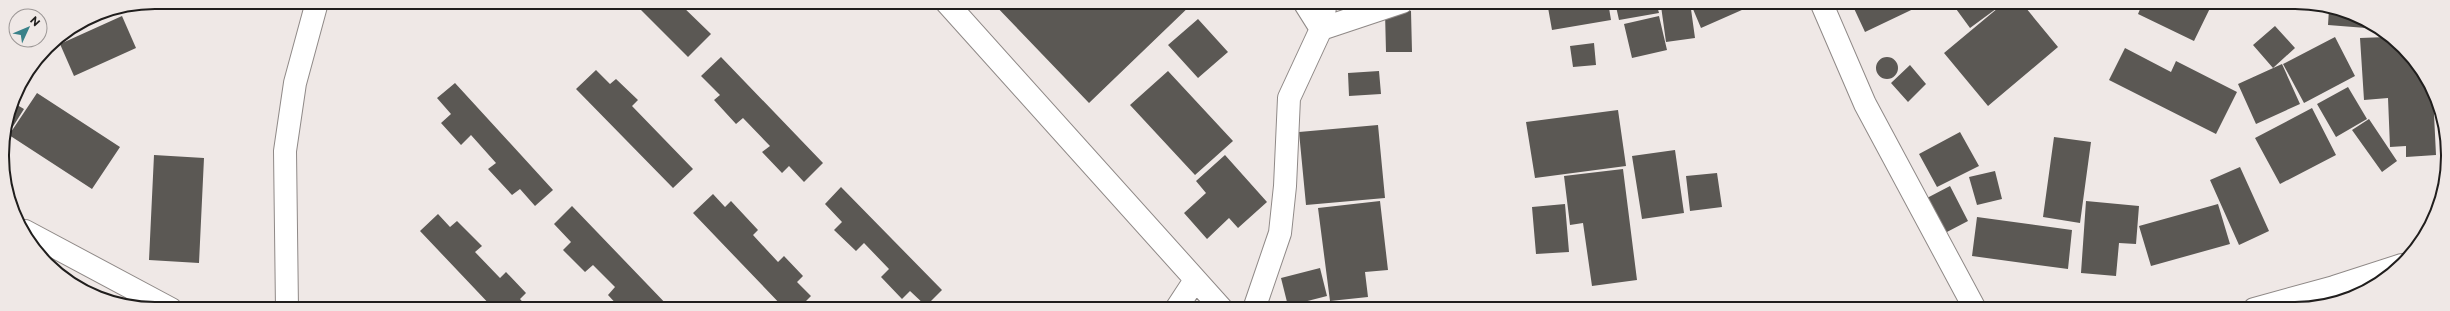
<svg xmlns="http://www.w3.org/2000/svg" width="2450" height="311" viewBox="0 0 2450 311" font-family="Montserrat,sans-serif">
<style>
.building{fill:#5b5854}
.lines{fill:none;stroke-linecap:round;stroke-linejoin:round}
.street-casing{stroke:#8f8987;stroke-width:24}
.street{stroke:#fff;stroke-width:22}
.rim{fill:none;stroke:#201e1d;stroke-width:2}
</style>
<rect width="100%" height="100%" fill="#efe8e6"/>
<path class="building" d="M633,2H678L711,34L688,57Z
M992,2H1194L1089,103Z
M1547,2H1608L1611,20L1552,30Z
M1615,2H1656L1659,13L1619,20Z
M1690,2H1760L1701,28Z
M1690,2L1695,38L1666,42L1661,6Z
M1851,2H1928L1865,32Z
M1951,2H2021L2058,47L1988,106L1944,53L2004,3L1970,28Z
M2143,2H2213L2194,41L2138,14Z
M2329,9L2363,18L2366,21V28L2328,25Z
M1411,11L1412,52H1386L1385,12Z
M122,16L136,48L74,76L60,44Z
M1659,16L1667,50L1632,58L1624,24Z
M1198,19L1228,52L1198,78L1168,45Z
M2275,26L2295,48L2273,68L2253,45Z
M2335,37L2355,76L2304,103L2283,64Z
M2387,37L2410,54L2433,94L2436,155L2406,157V146L2390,147L2388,98L2364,100L2360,38Z
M1594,43L1596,65L1573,67L1570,46Z
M2125,48L2171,72L2176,61L2237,92L2216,134L2109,80Z
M1876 68a11 11 0 1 1 22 0a11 11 0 1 1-22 0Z
M721,57L823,163L804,182L789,166L782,173L762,152L770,146L743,118L736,124L714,100L720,95L701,76Z
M2282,64L2300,104L2256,124L2238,84Z
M1910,65L1926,84L1908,102L1891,83Z
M596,70L610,84L616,79L638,100L632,106L693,169L673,188L576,89Z
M1168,71L1233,141L1195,175L1130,105Z
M1379,71L1381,94L1349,96L1348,73Z
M455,83L553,190L535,206L520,189L512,195L488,169L496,163L471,135L461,145L441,123L451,114L437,98Z
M2348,87L2367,119L2336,137L2317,104Z
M37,93L120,147L92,189L9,135Z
M12,102L24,109L7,136L5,134Z
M2312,108L2336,155L2280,184L2255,138Z
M1618,110L1626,166L1535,178L1526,122Z
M2369,119L2397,161L2382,172L2352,130Z
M1378,125L1385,198L1306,205L1299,132Z
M1960,132L1979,166L1937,187L1919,154Z
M2054,137L2091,142L2080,223L2043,217Z
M1675,150L1684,213L1642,219L1632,156Z
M154,155L204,158L199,263L149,260Z
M1225,155L1267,202L1238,228L1229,218L1207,239L1184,213L1206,193L1196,181Z
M2240,167L2269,231L2239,245L2210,180Z
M1623,169L1637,280L1592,286L1583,223L1570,225L1564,176Z
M1995,171L2002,199L1977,205L1969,177Z
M1717,173L1722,207L1690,211L1686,176Z
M1950,186L1968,221L1945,233L1927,198Z
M841,187L942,290L926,306L910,291L902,299L881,277L889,269L864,243L856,251L834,230L842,222L825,204Z
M713,194L725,207L731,201L758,230L753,235L778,262L784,256L803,276L797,282L811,296L798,309H785L693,213Z
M1380,201L1388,270L1365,272L1368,297L1330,301L1318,208Z
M2086,201L2139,206L2136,244L2119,243L2116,276L2081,273Z
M1565,204L1569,252L1536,254L1532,207Z
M2218,204L2230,244L2151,266L2139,226Z
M572,206L671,309H621L608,295L615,287L593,265L585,272L563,250L571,242L554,224Z
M438,214L450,227L457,221L482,246L475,252L500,278L506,272L526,293L520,299L529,309H494L420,231Z
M1977,217L2072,230L2068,269L1972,256Z
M1320,268L1327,296L1288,306L1281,278Z"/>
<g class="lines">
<defs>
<path id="street" d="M946,2L1222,309
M1304,2L1321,29L1402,2
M1821,2L1865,104L1975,309
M25,231L171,309
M287,309L285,151L295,83L317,2
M1176,309L1195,280
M1254,309L1280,233L1285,186L1289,98L1321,29L1326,2
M2254,309L2334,287L2402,265"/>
</defs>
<use href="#street" class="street-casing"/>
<use href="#street" class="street"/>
</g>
<path d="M0 0H2450V311H0ZM155 9H2295A146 146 0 0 1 2441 155V156A146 146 0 0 1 2295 302H155A146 146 0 0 1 9 156V155A146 146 0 0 1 155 9Z" fill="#efe8e6" fill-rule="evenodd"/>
<path class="rim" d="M155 9H2295A146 146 0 0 1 2441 155V156A146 146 0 0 1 2295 302H155A146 146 0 0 1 9 156V155A146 146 0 0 1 155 9Z"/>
<g transform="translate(28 28) rotate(46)"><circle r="19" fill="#efe8e6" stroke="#9c9796"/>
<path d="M0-3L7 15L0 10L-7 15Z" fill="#398189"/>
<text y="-6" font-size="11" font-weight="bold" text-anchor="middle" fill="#201e1d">N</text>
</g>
</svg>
